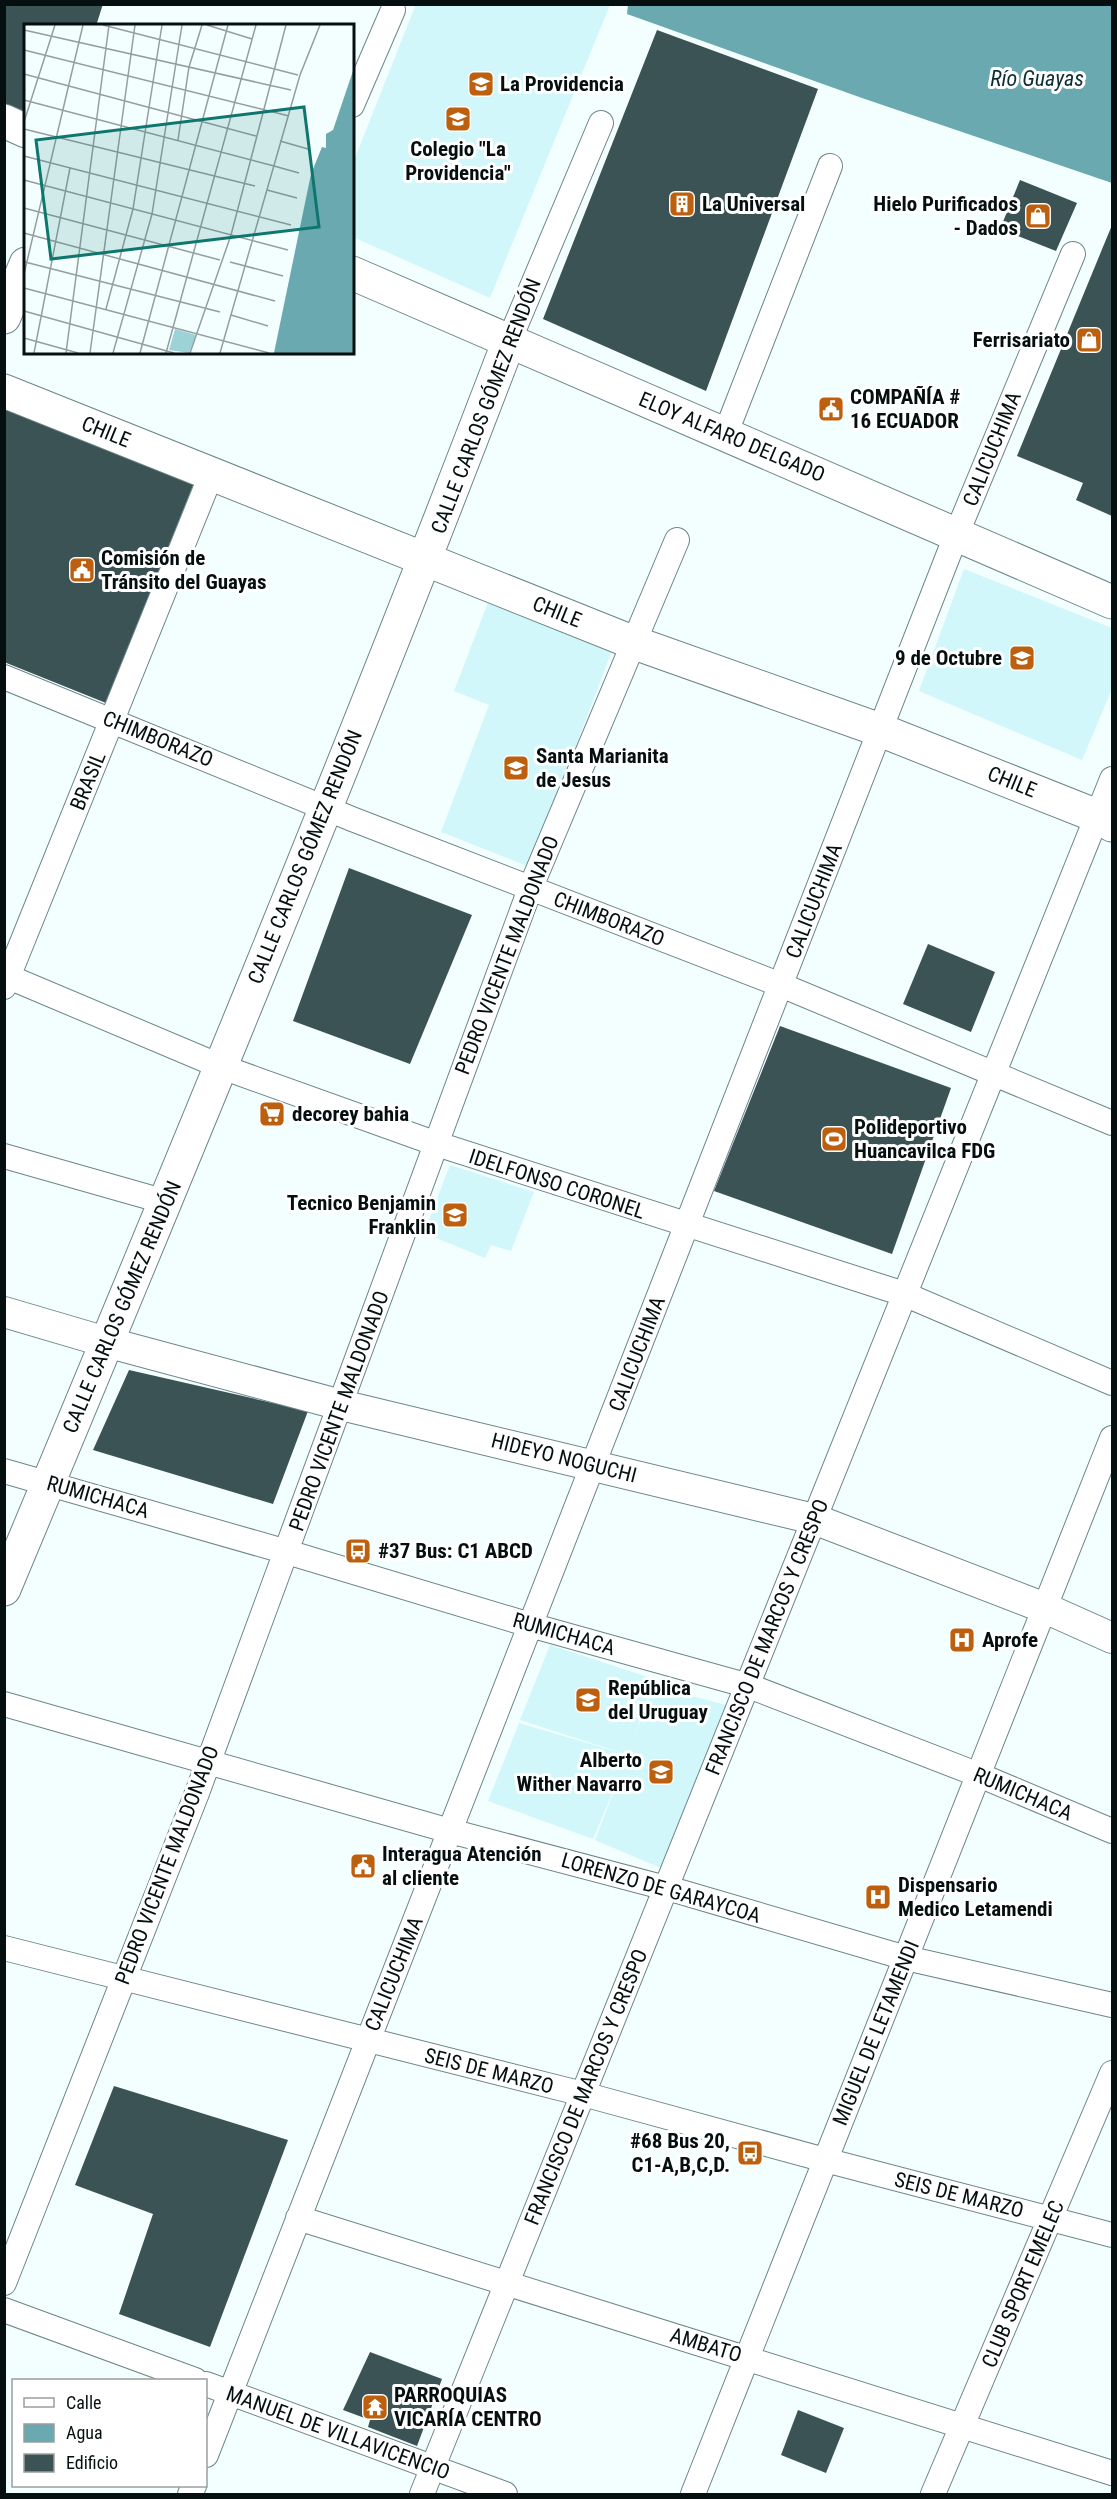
<svg xmlns="http://www.w3.org/2000/svg" width="1117" height="2499" viewBox="0 0 1117 2499" font-family="'Roboto Condensed',sans-serif">
<style>
.built{fill:#d1f7fa}
.water{fill:#69a9af}
.building{fill:#3b5355}
.lines{fill:none;stroke-linecap:round;stroke-linejoin:round}
.minor-casing{stroke:#6d8689;stroke-width:26}
.tertiary-casing{stroke:#6d8689;stroke-width:32}
.secondary-casing{stroke:#6d8689;stroke-width:35}
.minor{stroke:#fff;stroke-width:24}
.tertiary{stroke:#fff;stroke-width:30}
.secondary{stroke:#fff;stroke-width:33}
.labels{text-anchor:middle;stroke-width:6;stroke-linejoin:round;paint-order:stroke}
.poi-label{font-size:21px;font-weight:bold;fill:#060f10;stroke:#fff;text-anchor:start}
.street-label{font-size:21px;fill:#060f10;stroke:#fff}
.water-label{font-size:22px;font-style:italic;fill:#0d2f32;stroke:#fff}
.inset-road{fill:none;stroke:#949e9f;stroke-width:1.5}
.view{fill:#0f766e;fill-opacity:0.15;stroke:#0f766e;stroke-width:3}
.inset-edge{fill:none;stroke:#060f10;stroke-width:3}
</style>
<rect width="100%" height="100%" fill="#f3feff"/>
<path class="built" d="M416,4L610,5L490,298L353,237V163Z
M964,569L1112,628V689L1082,760L919,691Z
M489,600L613,648L530,867L441,832L489,705L454,691Z
M450,1165L534,1192L511,1251L491,1245L485,1258L424,1233Z
M550,1645L654,1679L635,1736L654,1686L726,1705L663,1869L595,1840L620,1775L593,1839L488,1801L519,1723L628,1755L520,1720Z"/>
<path class="water" d="M628,5H1112V183L862,98L627,14Z"/>
<path class="building" d="M4,4H103L96,26H26V119L4,112Z
M657,30L818,89L706,391L543,319Z
M1020,180L1077,203L1056,251L1000,229Z
M1112,225V516L1076,500L1083,483L1017,456Z
M4,406L196,478L106,703L4,662Z
M349,868L472,915L410,1064L293,1021Z
M928,944L995,972L971,1032L903,1004Z
M780,1026L951,1088L892,1254L714,1191Z
M129,1370L308,1411L273,1504L93,1450Z
M114,2086L288,2140L210,2347L119,2314L153,2214L75,2185Z
M370,2352L442,2379L417,2446L368,2427L370,2420L343,2410Z
M798,2410L844,2428L826,2473L781,2455Z"/>
<g class="lines">
<defs>
<path id="minor" d="M352,105L393,10
M509,341L601,123
M725,435L830,166
M4,677L352,819L781,985L1112,1123
M4,975L222,1067L437,1144L904,1294L1112,1383
M4,987L211,475
M4,1156L166,1202
M4,1471L287,1552L530,1625L749,1686L979,1775L1112,1831
M4,1704L450,1831L681,1892L906,1958L1112,2005
M4,1948L583,2094L825,2160L1112,2235
M298,2218L1112,2473
M4,2283L197,1793L530,889L677,540
M4,2310L195,2380
M206,2384L505,2494
M206,2455L957,533L1073,254
M190,2494L194,2486
M422,2494L1112,779
M693,2494L1112,1438
M933,2494L1112,2073"/>
<path id="tertiary" d="M4,1312L106,1342L341,1405L814,1519L1045,1608L1112,1638"/>
<path id="secondary" d="M4,121L26,131
M352,273L1112,602
M4,317L26,264
M4,391L632,642L880,730L1097,816L1112,825
M4,1589C177,1175 349,760 509,341"/>
</defs>
<use href="#minor" class="minor-casing"/>
<use href="#tertiary" class="tertiary-casing"/>
<use href="#secondary" class="secondary-casing"/>
<use href="#minor" class="minor"/>
<use href="#tertiary" class="tertiary"/>
<use href="#secondary" class="secondary"/>
</g>
<defs>
<symbol id="school-square" viewBox="-11 -11 22 22"><rect x="-9" y="-9" width="18" height="18" rx="4" fill="#bc5f0e" stroke="#fff"/><path d="M0-5L7-2L0 1L-7-2ZM-4 1L0 2.5L4 1V4Q0 6-4 4Z" fill="#fff"/></symbol>
<symbol id="building-square" viewBox="-11 -11 22 22"><rect x="-9" y="-9" width="18" height="18" rx="4" fill="#bc5f0e" stroke="#fff"/><path d="M-4-6H4V6H1V3H-1V6H-4ZM-2.5-4.3h1.7v1.8h-1.7ZM.8-4.3h1.7v1.8H.8ZM-2.5-1h1.7V.8h-1.7ZM.8-1h1.7V.8H.8Z" fill="#fff"/></symbol>
<symbol id="shop-square" viewBox="-11 -11 22 22"><rect x="-9" y="-9" width="18" height="18" rx="4" fill="#bc5f0e" stroke="#fff"/><path d="M-5-2.5h2.3a2.7 3.5 0 0 1 5.4 0H5L5.5 6h-11ZM-1.5-2.5h3a1.5 2.3 0 0 0-3 0Z" fill="#fff"/></symbol>
<symbol id="civic-square" viewBox="-11 -11 22 22"><rect x="-9" y="-9" width="18" height="18" rx="4" fill="#bc5f0e" stroke="#fff"/><path d="M-.6-6.5H3V-4.5H.6V-3L4-1V1h2V6H-6V1h2V-1L-.6-3ZM-1.2 2.5V6h2.4V2.5Z" fill="#fff"/></symbol>
<symbol id="supermarket-square" viewBox="-11 -11 22 22"><rect x="-9" y="-9" width="18" height="18" rx="4" fill="#bc5f0e" stroke="#fff"/><path d="M-6-5.5h2.5l.6 2H6L4.5 2H-2.5L-4.4-4H-6ZM-1.5 3.2a1.3 1.3 0 1 0 .1 0ZM3 3.2a1.3 1.3 0 1 0 .1 0Z" fill="#fff"/></symbol>
<symbol id="stadium-square" viewBox="-11 -11 22 22"><rect x="-9" y="-9" width="18" height="18" rx="4" fill="#bc5f0e" stroke="#fff"/><path d="M0-5a6.5 5 0 1 0 0 10a6.5 5 0 1 0 0-10ZM-3.5-1.8h7v3.6h-7Z" fill="#fff"/></symbol>
<symbol id="bus-square" viewBox="-11 -11 22 22"><rect x="-9" y="-9" width="18" height="18" rx="4" fill="#bc5f0e" stroke="#fff"/><path d="M-5-6H5V4H4V6H2V4H-2V6H-4V4H-5ZM-3.5-4V0h7V-4ZM-3.5 1.2v1.5H-2V1.2ZM2 1.2v1.5H3.5V1.2Z" fill="#fff"/></symbol>
<symbol id="hospital-square" viewBox="-11 -11 22 22"><rect x="-9" y="-9" width="18" height="18" rx="4" fill="#bc5f0e" stroke="#fff"/><path d="M-5-5h3v3.5h4V-5h3V5h-3V1.5h-4V5h-3Z" fill="#fff"/></symbol>
<symbol id="temple-square" viewBox="-11 -11 22 22"><rect x="-9" y="-9" width="18" height="18" rx="4" fill="#bc5f0e" stroke="#fff"/><path d="M0-6L5-2H3V0L6.5 2.5H4V6H1.5V3h-3V6H-4V2.5H-6.5L-3 0V-2H-5Z" fill="#fff"/></symbol>
</defs>
<g fill-rule="evenodd">
<use href="#school-square" x="466" y="69" width="30" height="30"/>
<use href="#school-square" x="443" y="104" width="30" height="30"/>
<use href="#building-square" x="667" y="189" width="30" height="30"/>
<use href="#shop-square" x="1023" y="201" width="30" height="30"/>
<use href="#shop-square" x="1074" y="325" width="30" height="30"/>
<use href="#civic-square" x="816" y="394" width="30" height="30"/>
<use href="#civic-square" x="67" y="555" width="30" height="30"/>
<use href="#school-square" x="1007" y="643" width="30" height="30"/>
<use href="#school-square" x="501" y="753" width="30" height="30"/>
<use href="#supermarket-square" x="257" y="1099" width="30" height="30"/>
<use href="#stadium-square" x="819" y="1124" width="30" height="30"/>
<use href="#school-square" x="440" y="1200" width="30" height="30"/>
<use href="#bus-square" x="343" y="1536" width="30" height="30"/>
<use href="#hospital-square" x="947" y="1625" width="30" height="30"/>
<use href="#school-square" x="573" y="1685" width="30" height="30"/>
<use href="#school-square" x="646" y="1757" width="30" height="30"/>
<use href="#civic-square" x="348" y="1851" width="30" height="30"/>
<use href="#hospital-square" x="863" y="1882" width="30" height="30"/>
<use href="#bus-square" x="735" y="2138" width="30" height="30"/>
<use href="#temple-square" x="360" y="2392" width="30" height="30"/>
</g>
<g class="labels">
<g class="poi-label">
<text x="500" y="91">La Providencia</text>
<text x="458" y="156" text-anchor="middle">Colegio "La<tspan x="458" dy="24">Providencia"</tspan></text>
<text x="702" y="211">La Universal</text>
<text x="1018" y="211" text-anchor="end">Hielo Purificados<tspan x="1018" dy="24">- Dados</tspan></text>
<text x="1070" y="347" text-anchor="end">Ferrisariato</text>
<text x="850" y="404">COMPAÑÍA #<tspan x="850" dy="24">16 ECUADOR</tspan></text>
<text x="101" y="565">Comisión de<tspan x="101" dy="24">Tránsito del Guayas</tspan></text>
<text x="1002" y="665" text-anchor="end">9 de Octubre</text>
<text x="536" y="763">Santa Marianita<tspan x="536" dy="24">de Jesus</tspan></text>
<text x="292" y="1121">decorey bahia</text>
<text x="854" y="1134">Polideportivo<tspan x="854" dy="24">Huancavilca FDG</tspan></text>
<text x="436" y="1210" text-anchor="end">Tecnico Benjamin<tspan x="436" dy="24">Franklin</tspan></text>
<text x="378" y="1558">#37 Bus: C1 ABCD</text>
<text x="982" y="1647">Aprofe</text>
<text x="608" y="1695">República<tspan x="608" dy="24">del Uruguay</tspan></text>
<text x="642" y="1767" text-anchor="end">Alberto<tspan x="642" dy="24">Wither Navarro</tspan></text>
<text x="382" y="1861">Interagua Atención<tspan x="382" dy="24">al cliente</tspan></text>
<text x="898" y="1892">Dispensario<tspan x="898" dy="24">Medico Letamendi</tspan></text>
<text x="730" y="2148" text-anchor="end">#68 Bus 20,<tspan x="730" dy="24">C1-A,B,C,D.</tspan></text>
<text x="394" y="2402">PARROQUIAS<tspan x="394" dy="24">VICARÍA CENTRO</tspan></text>
</g>
<g class="street-label">
<text transform="translate(486 406) rotate(-69)" y="7">CALLE CARLOS GÓMEZ RENDÓN</text>
<text transform="translate(106 432) rotate(22)" y="7">CHILE</text>
<text transform="translate(732 437) rotate(23)" y="7">ELOY ALFARO DELGADO</text>
<text transform="translate(992 449) rotate(-68)" y="7">CALICUCHIMA</text>
<text transform="translate(557 612) rotate(22)" y="7">CHILE</text>
<text transform="translate(158 739) rotate(22)" y="7">CHIMBORAZO</text>
<text transform="translate(88 781) rotate(-68)" y="7">BRASIL</text>
<text transform="translate(1012 782) rotate(22)" y="7">CHILE</text>
<text transform="translate(305 857) rotate(-68)" y="7">CALLE CARLOS GÓMEZ RENDÓN</text>
<text transform="translate(814 901) rotate(-69)" y="7">CALICUCHIMA</text>
<text transform="translate(609 919) rotate(21)" y="7">CHIMBORAZO</text>
<text transform="translate(507 955) rotate(-69)" y="7">PEDRO VICENTE MALDONADO</text>
<text transform="translate(557 1184) rotate(18)" y="7">IDELFONSO CORONEL</text>
<text transform="translate(122 1307) rotate(-67)" y="7">CALLE CARLOS GÓMEZ RENDÓN</text>
<text transform="translate(637 1354) rotate(-69)" y="7">CALICUCHIMA</text>
<text transform="translate(339 1411) rotate(-70)" y="7">PEDRO VICENTE MALDONADO</text>
<text transform="translate(564 1458) rotate(14)" y="7">HIDEYO NOGUCHI</text>
<text transform="translate(98 1497) rotate(16)" y="7">RUMICHACA</text>
<text transform="translate(564 1634) rotate(16)" y="7">RUMICHACA</text>
<text transform="translate(767 1637) rotate(-68)" y="7">FRANCISCO DE MARCOS Y CRESPO</text>
<text transform="translate(1023 1794) rotate(23)" y="7">RUMICHACA</text>
<text transform="translate(167 1865) rotate(-69)" y="7">PEDRO VICENTE MALDONADO</text>
<text transform="translate(661 1888) rotate(16)" y="7">LORENZO DE GARAYCOA</text>
<text transform="translate(394 1974) rotate(-68)" y="7">CALICUCHIMA</text>
<text transform="translate(876 2033) rotate(-68)" y="7">MIGUEL DE LETAMENDI</text>
<text transform="translate(489 2071) rotate(14)" y="7">SEIS DE MARZO</text>
<text transform="translate(586 2087) rotate(-68)" y="7">FRANCISCO DE MARCOS Y CRESPO</text>
<text transform="translate(959 2195) rotate(14)" y="7">SEIS DE MARZO</text>
<text transform="translate(1023 2284) rotate(-67)" y="7">CLUB SPORT EMELEC</text>
<text transform="translate(706 2345) rotate(17)" y="7">AMBATO</text>
<text transform="translate(338 2433) rotate(20)" y="7">MANUEL DE VILLAVICENCIO</text>
</g>
<g class="water-label">
<text x="1037" y="86">Río Guayas</text>
</g>
</g>
<g transform="translate(24 24)">
<rect width="330" height="330" fill="#f3feff"/>
<path d="M151,305L172,311L165,329L145,326Z" fill="#9bd3d8"/>
<path d="M330,44V329H250L287,150L298,123L302,124V110L309,106Z" fill="#69a9af"/>
<path class="inset-road" d="M79,1L274,51M183,1L228,15M0,6L267,66M0,26L265,92M0,50L232,112M0,76L250,142M0,98L31,1M0,105L231,162M154,116L165,43L178,1M256,117L284,125M0,132L267,201M250,142L275,149M0,156L264,226M243,166L273,174M0,184L196,236M0,209L251,277M1,238L196,288M206,238L259,252M0,250L59,1M0,264L245,329M82,285L109,185L138,1M0,287L150,329M207,291L244,302M0,314L54,329M10,329L46,144M42,329L85,1M66,329L111,1M89,329L128,190L158,1M116,329L204,1M142,329L232,1M166,329L207,211L262,1M196,329L276,51L296,1"/>
<path class="view" d="M280,83L295,203L27,235L12,116Z"/>
<rect width="330" height="330" class="inset-edge"/>
</g>
<rect width="1117" height="2499" fill="none" stroke="#060f10" stroke-width="12"/>
<rect x="12" y="2379" width="195" height="108" fill="#ffffff" stroke="#9b9f9f" stroke-width="1.5"/>
<rect x="24" y="2398" width="30" height="9" fill="#ffffff" stroke="#9b9f9f" stroke-width="1.5"/>
<text x="66" y="2409" font-size="18" fill="#060f10">Calle</text>
<rect x="24" y="2424" width="30" height="18" fill="#69a9af" stroke="#9b9f9f" stroke-width="1.5"/>
<text x="66" y="2439" font-size="18" fill="#060f10">Agua</text>
<rect x="24" y="2454" width="30" height="18" fill="#3b5355" stroke="#9b9f9f" stroke-width="1.5"/>
<text x="66" y="2469" font-size="18" fill="#060f10">Edificio</text>
</svg>
